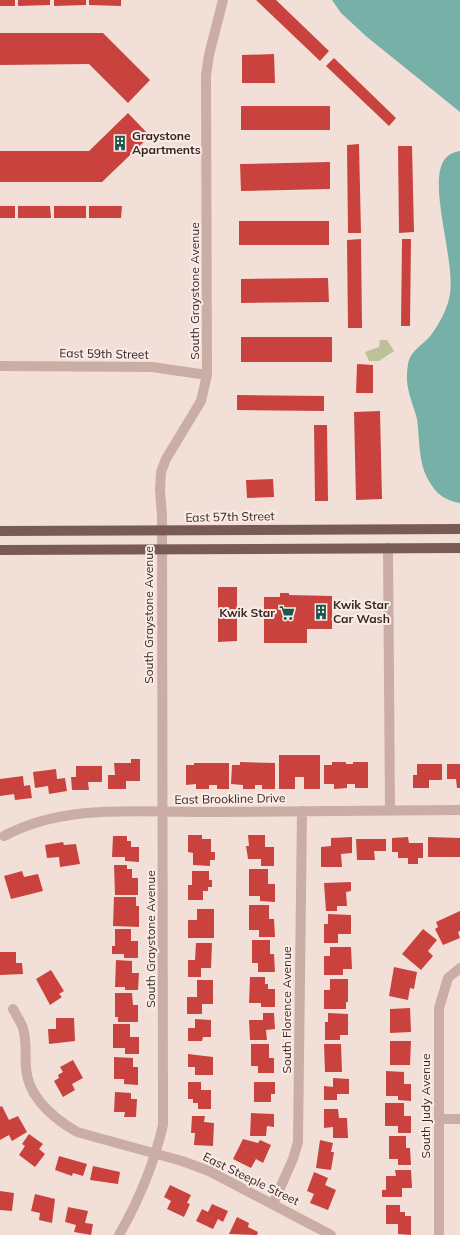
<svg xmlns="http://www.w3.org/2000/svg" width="460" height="1235" viewBox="0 0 460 1235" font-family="Mulish,sans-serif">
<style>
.green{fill:#bcc198}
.water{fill:#76b0a6}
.building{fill:#ca423e}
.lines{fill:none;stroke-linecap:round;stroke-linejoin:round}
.minor{stroke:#caada4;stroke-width:10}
.major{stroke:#785a56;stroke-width:10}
.labels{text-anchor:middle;stroke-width:4;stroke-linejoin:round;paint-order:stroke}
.poi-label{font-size:12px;font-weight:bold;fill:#352726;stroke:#faebe5;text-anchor:start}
.street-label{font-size:12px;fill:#352726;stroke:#faebe5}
</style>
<rect width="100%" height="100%" fill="#f2e0d8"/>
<path class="green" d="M380,340H387L394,351L379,361H369L365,352L379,347Z"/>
<path class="water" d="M332,0H460V112L367,37L341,13Z
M460,151V503C446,501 436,494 429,481C418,463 420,440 417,419C414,407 408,394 407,381C407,375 407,366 409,360C413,349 424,344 431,335C439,324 448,308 450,294C455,260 429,188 443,162C447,155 453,152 460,151Z"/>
<path class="building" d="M0,0H15V6H0Z
M18,0H50V5L18,6Z
M54,0H86V5L54,6Z
M89,0H121V6L89,5Z
M256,0H276L329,51L320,61Z
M0,33H103L150,80L128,103L89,64L0,65Z
M274,54L275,83H242V55Z
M334,58L396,118L389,126L326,66Z
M241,106H330V130H241Z
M128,113L150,136L102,182H0V151H89Z
M359,144L361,233H348L347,145Z
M398,146H412L414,232L399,233Z
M330,162V189L241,191L240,164Z
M0,206H15V218H0Z
M18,206H50L51,218H18Z
M54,206H86V218H54Z
M89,206H122L121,218H89Z
M239,221H329V245H239Z
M361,239L362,328H348L347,240Z
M402,239H411L410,326H401Z
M328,278L329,302L241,303V279Z
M241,337H332V362H241Z
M357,364L373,365V393H356Z
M237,395L324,396V411L237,410Z
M380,411L382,499L356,500L354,412Z
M314,425H327L328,501H315Z
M273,479L274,497L247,498L246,480Z
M218,587H237V641L218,642Z
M280,593H289V595L332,596V629H307V643H264V597H280Z
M279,755H320V789H304V777H295V789H279Z
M131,759H140V781H126V789H108V775H115L114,763H131Z
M240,762L275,763V789H262V785H255V789H243V785L231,784L232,765H240Z
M332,762H346V764H353V762H368V788H355V784H347V788L334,789V784H324V765H332Z
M194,763H229V789H217V785H209V789H196V784L186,785V765H194Z
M417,764H442V780H429V788H413V775H417Z
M447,764H460V788H457L456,779H447Z
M76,766H102V782H88L89,790H72L71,777H76Z
M56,769L57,779L65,778L67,791L49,794L48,786L35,788L33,772Z
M23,776L24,786L30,785L32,798L15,800L14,794L0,796V779Z
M188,835H202V839H211V852H215V860H210V866L193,865V853L188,852Z
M248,835H265V847H274V866H261V859H248L246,846H249Z
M113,836H127V841H131V847H139V862L125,861V857H112Z
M352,837V853L341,854L342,867H321V847L331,846V838Z
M408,837L409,843H423V858H418V864H408V858H398V852H392V838Z
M428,837L460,838V857H428Z
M356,839H386V851H374L375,860H357Z
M63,842L64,845L76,844L80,864L60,867L59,857L47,858L45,845Z
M114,865H127V869H132V878H138V895H115Z
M249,869H268V884H275V902L260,901V896H249Z
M22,871L24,877L38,874L43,891L11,899L4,876Z
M192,871H209V880H212V887H208V891H203V900H188V885H192Z
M351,882V891L346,892L347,906H337V911H326L324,883Z
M114,897H136V906H139V927L113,926Z
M249,905H269V919H274L275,937H259V930H249Z
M197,909H214V938H188V920H197Z
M460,911V931L458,932L460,938L443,945L435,929L438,927L436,922Z
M328,914L351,915V934H338V943H324V924H328Z
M115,929H131V941H138V958H124V954H112V946H115Z
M423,929L437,940L428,951L433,956L421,970L402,954Z
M252,940H270V954H274L275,972H258V963H252Z
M196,943H212L211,968H201V977H188V960H195Z
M330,947H351L352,969H343V975H324V956H330Z
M0,952H16V963H22L23,974L0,975Z
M116,960L132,961V973H139L138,990H125V987H115Z
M394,967L417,972L414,989L410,988L408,1000L389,996Z
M51,970L64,991L59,994L62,997L50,1005L36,979Z
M250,977H265V984H268V989H275V1007H261V1003H249Z
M330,979H348V1002H346V1009H324V990H330Z
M197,980H213V1004H202V1014H187V997H197Z
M115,993H132L133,1005H138V1022H118V1017H115Z
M410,1008L411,1032L390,1033V1009Z
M263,1013H274L275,1029L266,1030L267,1040H250L249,1020H263Z
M328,1013L348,1014V1035H340V1040H325V1022H328Z
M56,1018H74L75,1041L49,1044L48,1029H56Z
M195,1019L211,1020V1037H203L202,1041H188V1028H195Z
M113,1024H130V1037H139V1054H125V1048H113Z
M390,1041H411L410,1065H390Z
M251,1044H269V1058H274V1073H258V1066H251Z
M324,1044H341L342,1072H325Z
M188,1054L213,1057V1075H195V1067H188Z
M114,1057L133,1058V1067H138V1085L124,1084V1079H114Z
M73,1060L83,1078L72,1084L75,1090L63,1097L54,1081L59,1078L58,1075L63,1072L60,1067Z
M386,1071L404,1072V1084H411V1101L398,1100V1096H386Z
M333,1078L349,1079V1094H337V1100H324V1086L333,1087Z
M188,1082H201V1090H211V1109H198V1103H193V1099H188Z
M254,1082H275V1094H271V1102H254Z
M115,1092L131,1093V1099H137L136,1117H124L125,1112H114Z
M385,1103H404V1116H411V1133H398V1126H385Z
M2,1106L9,1120L18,1116L27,1132L12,1141L9,1135L0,1140V1107Z
M324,1109H338L339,1118H347L348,1138H333V1127L324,1128Z
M251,1113L274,1114V1127L267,1126L266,1136H250Z
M192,1116H205L204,1122L214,1123L213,1146L194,1145L195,1133H191Z
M29,1134L43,1144L39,1149L45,1154L35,1167L19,1155L25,1146L22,1144Z
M389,1136H406V1148H410L411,1165H398V1159H389Z
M243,1139L258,1143L260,1140L271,1145L263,1163L256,1159L251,1168L233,1159Z
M320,1140L333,1143L331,1152H334L331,1170L316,1168Z
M59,1156L87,1164L83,1176L73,1173L72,1176L55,1170Z
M93,1166L120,1172L118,1184L90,1180Z
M395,1170H411L412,1188H402V1197H382V1190H386V1176H396Z
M314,1172L328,1178L325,1185L336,1190L328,1210L310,1203L314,1194L307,1191Z
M170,1185L191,1195L187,1203L190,1204L184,1217L167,1209L171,1201L164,1197Z
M0,1191L14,1193L12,1211L0,1210Z
M35,1194L55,1199L52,1223L39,1220L40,1213L31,1211Z
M212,1204L228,1211L223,1222L218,1219L213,1229L196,1221L202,1209L208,1212Z
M386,1205H400V1212H405V1216H411V1235L398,1234V1224H386Z
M68,1207L88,1211L85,1223L93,1224L91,1235L74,1232L76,1225L65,1222Z
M237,1217L249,1223L248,1227L258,1232L257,1235L229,1234Z"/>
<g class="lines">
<path class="minor" d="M0,366L152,367L207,375
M388,548L390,811
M4,836C68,802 142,813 212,812C295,811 377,811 460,810
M13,1009C16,1015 21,1022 23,1028C27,1041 25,1055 26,1068C28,1098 53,1118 77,1132L182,1161L209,1171L331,1235
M439,1119H460
M273,1204L293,1159L298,1142L302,811
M119,1235C139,1200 154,1164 163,1125L162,516L160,490L161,472L166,459L201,401L207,375L206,75L209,55L223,0
M439,1235V1008L448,978L460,968"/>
<path class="major" d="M0,531L460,529
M0,550L460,548"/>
</g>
<defs>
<symbol id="building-bare" viewBox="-9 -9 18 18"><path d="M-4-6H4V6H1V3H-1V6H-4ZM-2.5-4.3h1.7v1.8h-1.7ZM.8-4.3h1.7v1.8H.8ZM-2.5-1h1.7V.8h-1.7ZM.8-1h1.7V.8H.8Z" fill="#1a584f" stroke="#faebe5" stroke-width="2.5" paint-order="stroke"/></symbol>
<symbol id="supermarket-bare" viewBox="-9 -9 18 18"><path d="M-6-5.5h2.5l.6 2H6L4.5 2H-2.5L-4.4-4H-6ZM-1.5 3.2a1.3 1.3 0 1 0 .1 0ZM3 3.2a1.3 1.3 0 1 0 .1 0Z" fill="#1a584f" stroke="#faebe5" stroke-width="2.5" paint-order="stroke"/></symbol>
</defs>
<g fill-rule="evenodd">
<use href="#building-bare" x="109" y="132" width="22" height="22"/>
<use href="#building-bare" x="310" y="601" width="22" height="22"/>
<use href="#supermarket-bare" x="276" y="602" width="22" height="22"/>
</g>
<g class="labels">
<g class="poi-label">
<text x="132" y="140">Graystone<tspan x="132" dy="14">Apartments</tspan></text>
<text x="333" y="609">Kwik Star<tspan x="333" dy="14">Car Wash</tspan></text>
<text x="275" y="617" text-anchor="end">Kwik Star</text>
</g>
<g class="street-label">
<text transform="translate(195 291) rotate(-90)" y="4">South Graystone Avenue</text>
<text transform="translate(104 354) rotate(1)" y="4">East 59th Street</text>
<text transform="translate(230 517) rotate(-1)" y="4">East 57th Street</text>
<text transform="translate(149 615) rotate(-90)" y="4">South Graystone Avenue</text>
<text transform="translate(230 799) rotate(-1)" y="4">East Brookline Drive</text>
<text transform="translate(151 939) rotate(-90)" y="4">South Graystone Avenue</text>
<text transform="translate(287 1010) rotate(-90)" y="4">South Florence Avenue</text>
<text transform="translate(426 1106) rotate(-90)" y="4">South Judy Avenue</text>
<text transform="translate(251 1179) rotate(26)" y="4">East Steeple Street</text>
</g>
</g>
</svg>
